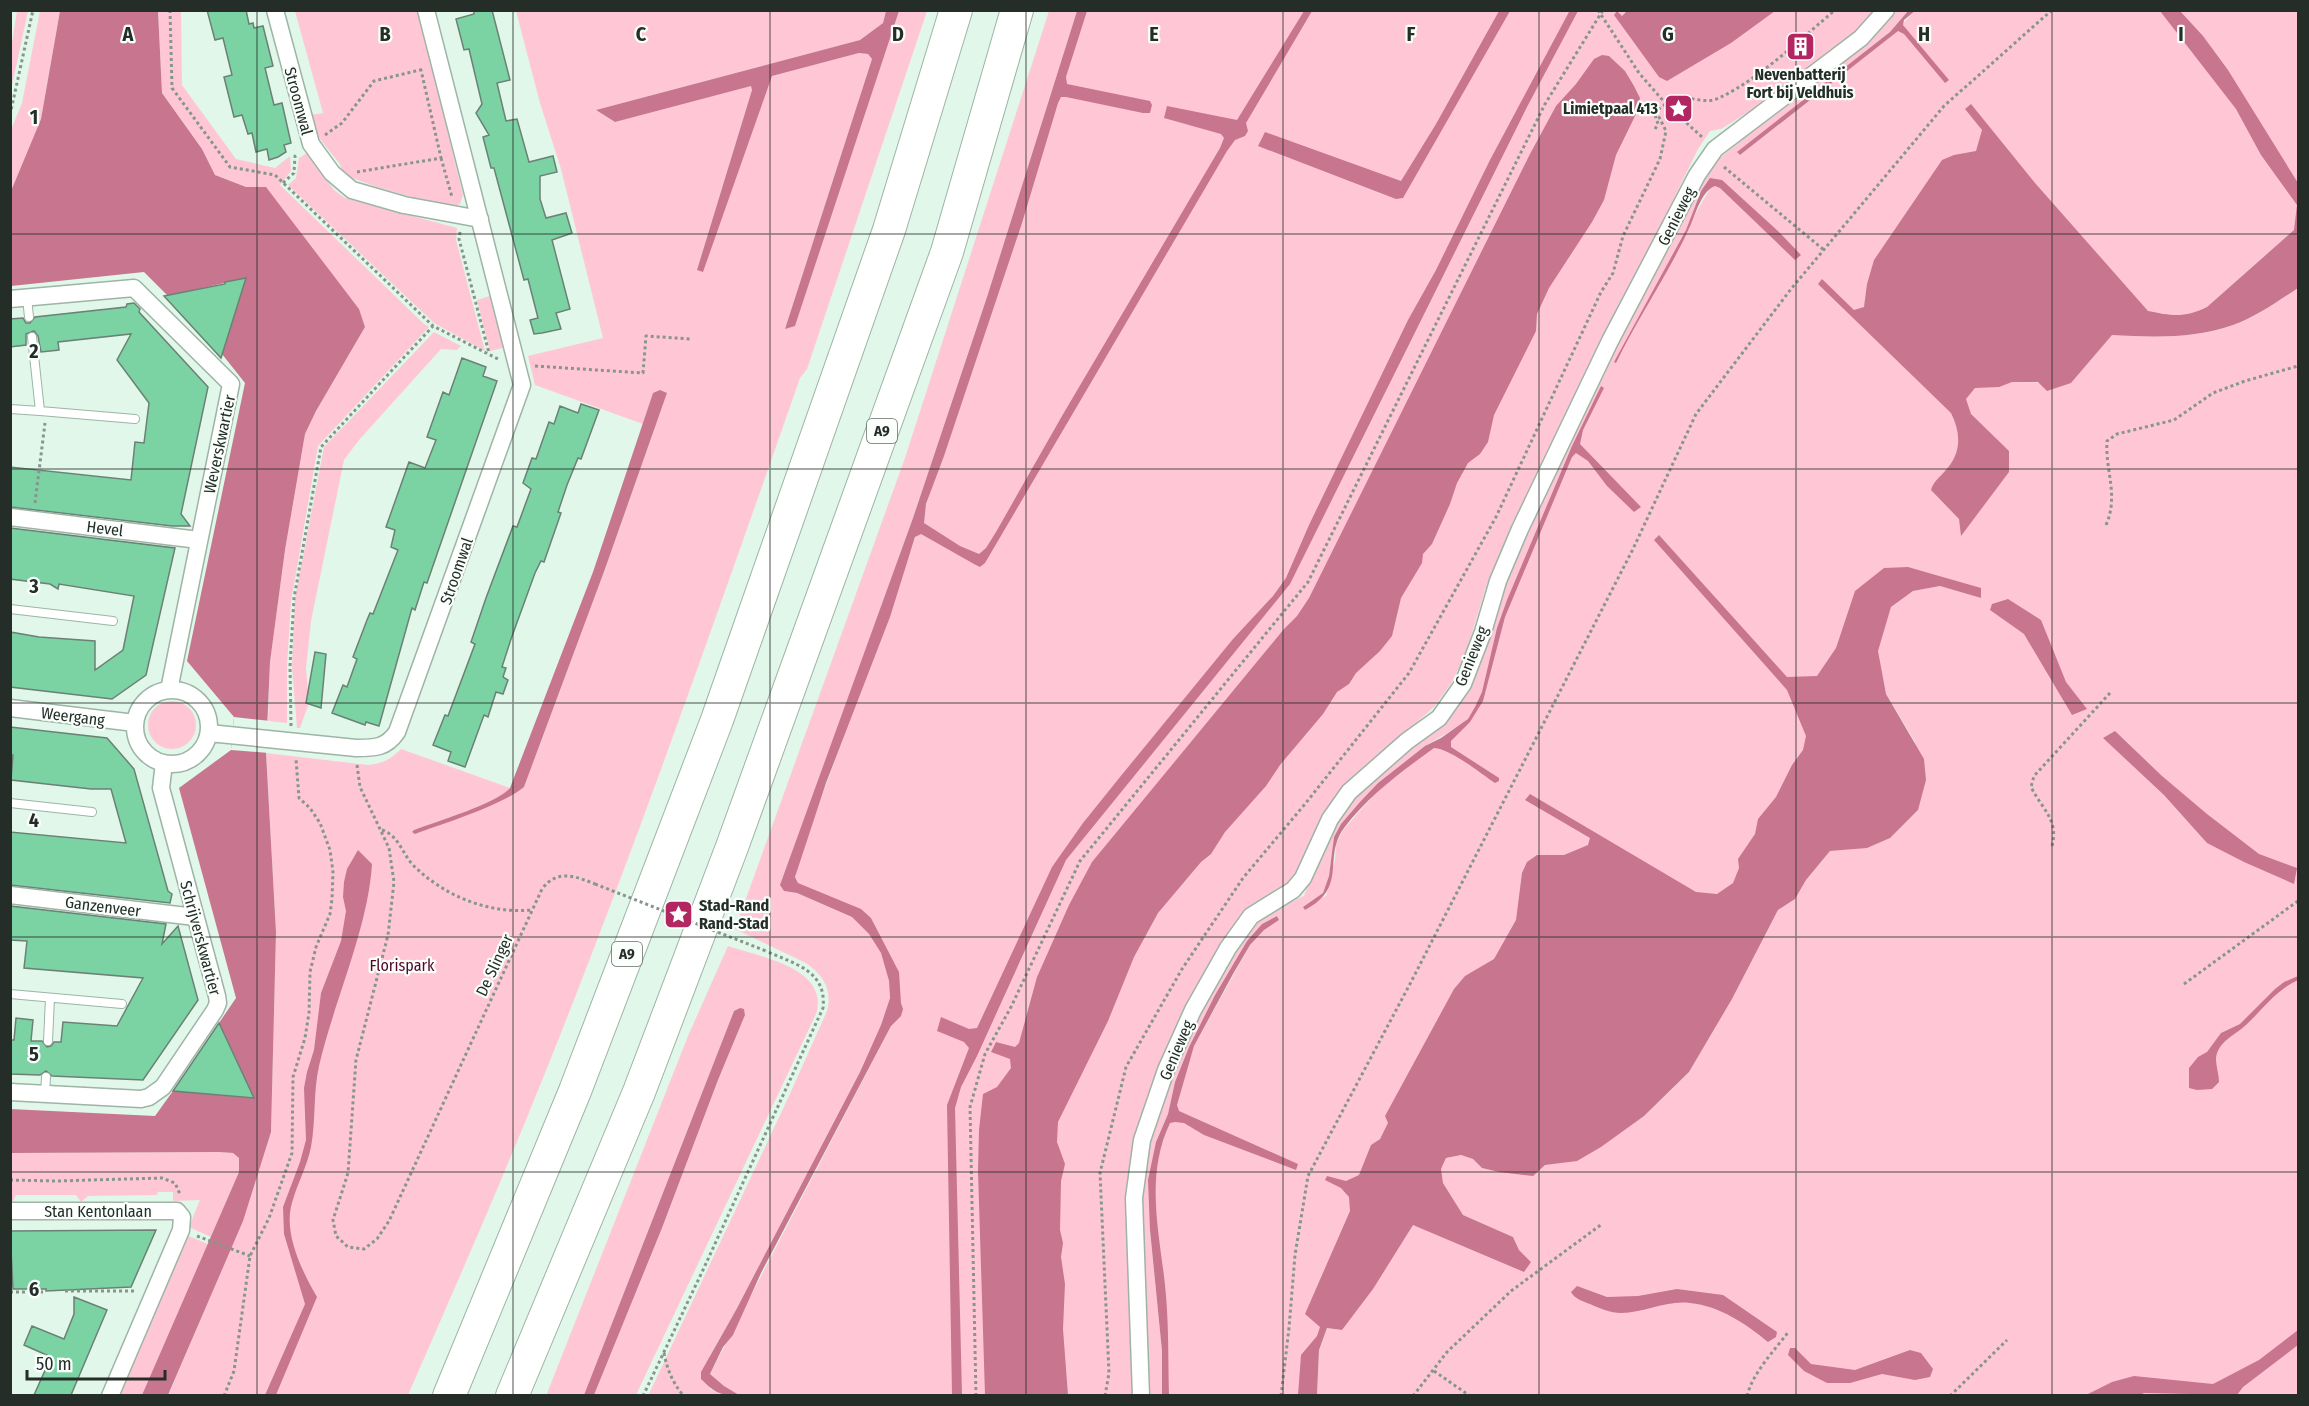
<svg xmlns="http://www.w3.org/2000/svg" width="2309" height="1406" viewBox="0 0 2309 1406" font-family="'Fira Sans Condensed',sans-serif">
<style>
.green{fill:#ffc7d6;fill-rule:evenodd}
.water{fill:#c8758f}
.pier{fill:#e0f7e9}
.building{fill:#7bd3a4;stroke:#6c8175;stroke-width:1.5}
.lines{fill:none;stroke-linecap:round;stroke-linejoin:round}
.lane-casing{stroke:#9db4a6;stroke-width:10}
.street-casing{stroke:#9db4a6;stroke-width:19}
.highway-casing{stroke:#9db4a6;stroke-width:34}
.path{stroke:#86968c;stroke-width:3;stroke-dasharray:3 3;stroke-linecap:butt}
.lane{stroke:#fff;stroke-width:8}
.street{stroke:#fff;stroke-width:16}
.highway{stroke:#fff;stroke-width:32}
.path-bridge{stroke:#86968c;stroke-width:3;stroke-dasharray:3 3;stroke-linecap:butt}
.grid{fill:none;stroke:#242d28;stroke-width:1.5;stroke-opacity:0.55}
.labels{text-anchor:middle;stroke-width:4.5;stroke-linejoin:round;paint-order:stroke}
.shield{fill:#fafffc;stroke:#646c68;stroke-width:1.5}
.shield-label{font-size:15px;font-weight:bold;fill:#242d28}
.poi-label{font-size:16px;font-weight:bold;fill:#242d28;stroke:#fafffc}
.street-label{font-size:16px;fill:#242d28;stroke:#fafffc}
.park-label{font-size:16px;fill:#530629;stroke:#fafffc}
.grid-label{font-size:20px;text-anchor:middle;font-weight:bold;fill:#242d28;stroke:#fafffc;stroke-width:4.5;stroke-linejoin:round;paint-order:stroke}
</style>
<rect width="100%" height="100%" fill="#e0f7e9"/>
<path class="green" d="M17,11H28L11,90V49Z
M40,11H60L41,119L11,191V130L22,103Z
M158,11H181L182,85L236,159L275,168L290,156L291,171L280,185L423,323L429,327L318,446L291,602L287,666V723L268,721L270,662L285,550L305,434L316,411L365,327L358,309L341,287L246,187L215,175L202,149L162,93Z
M295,11H418L463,195L460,204L451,208L377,187L344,175L340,164L314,132L310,115L323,113Z
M516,11H886L883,23L860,40L596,110L615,122L751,85L752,90L697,270L772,76L859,53L868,54L872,59L785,329L795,325L899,11H927L807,369L800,378C718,612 636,847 543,1078C500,1185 454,1290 408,1395H276L316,1297L305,1304L265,1395L168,1396L229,1252L271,1132L276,932L266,753L368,765C382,764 391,759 401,749L510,788C496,804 437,821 414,830L415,834C443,823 503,805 524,787L605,569L667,393H653L643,424L535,385L528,356L603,338L561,169L540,103Z
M1049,11H1077L987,297L913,518L781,885L784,891L797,893L852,917L869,934L881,953L889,981L890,998L881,1025L860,1072L736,1310L710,1356V1389L722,1395L648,1396L789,1096L827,1011C833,990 823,975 806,963L735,929L905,458Z
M1085,11H1881C1830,60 1780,93 1721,129L1710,131L1698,149L1551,449L1513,522L1485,590L1466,653L1452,682L1435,706L1344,787L1295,877L1284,887L1257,902L1236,926L1146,1104L1134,1395L739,1396L724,1386L710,1374L891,1026L898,972L871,918L798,883L795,877L806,840L916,536L1066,77Z
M1894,11H1908L1890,32L1737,153L1740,155L1890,37L1915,11H2298V230H2294L2207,307L2190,315L2104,325L2017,382L2071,383L2112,334C2152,337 2195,339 2233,325C2256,317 2278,301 2298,288V1395H1317L1319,1350L1327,1328L1342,1330L1406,1230L1413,1225L1531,1262L1519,1250L1513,1237L1463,1215L1443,1183L1441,1169L1446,1158L1461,1155L1473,1159L1482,1168L1499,1172L1577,1160L1644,1116L1689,1072L1732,999L1778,910L1795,899L1806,880L1830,851C1880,847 1883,845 1918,810L1915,742L1886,694L1877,651L1891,607L1913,591L1940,586L1981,598V589L1929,573L1900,568L1869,589L1813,734L1733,883L1378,1140L1320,1327L1307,1395H1169L1154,1194L1158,1157L1194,1046L1250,945L1264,930L1279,920L1277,916L1262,924L1247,941L1215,995L1189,1047L1175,1082L1168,1114L1156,1142L1150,1230L1162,1351V1395L1148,1396L1140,1194L1148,1143L1163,1095L1200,1006L1256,920L1270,911L1304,896L1318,857L1346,806L1396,757L1455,710L1467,693L1502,587L1529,520L1704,171L1876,31ZM1711,187L1687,228L1701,191ZM1457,727L1379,789L1343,830L1336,844L1335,860L1326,896L1303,907L1323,893L1329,876L1334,837L1341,824L1378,783L1425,746Z
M307,153L334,190L345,198L457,228L456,240L485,351L434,323L288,185L296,178L299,158Z
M490,296L503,348L490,351L477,300Z
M434,332L461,346L457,350L441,349L359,440L344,460L311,621L306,668L309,703L300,728H297L292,667L295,598L324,447Z
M148 725a24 24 0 1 1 48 0a24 24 0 1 1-48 0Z
M728,946C760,957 830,968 816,1014L636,1395H594L662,1228L718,1080L745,1015L744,1009L734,1011L584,1395L546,1396L688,1036Z
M220,1152L233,1153L239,1158V1172L211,1237L189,1227L200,1200L173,1201V1192H158L157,1195L88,1196L81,1202L76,1195H16L13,1201H11L10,1153Z
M186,1235L208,1244L142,1395L118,1396Z"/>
<path class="water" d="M1570,10L1578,11L1527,107L1290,584L1066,860L977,1056L961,1087L955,1108L962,1395H952L947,1105L969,1048L964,1042L937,1031L941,1017L969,1029L977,1028L1052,867L1083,823L1120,777L1233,639L1273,596L1286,578L1309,525L1408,320L1436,270L1490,160Z
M60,11H158L162,93L202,149L215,175L246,187H266L359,309L365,327L316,411L305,434L285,550L270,662L266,753L276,932L271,1132L243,1221L168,1395H142L239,1172V1158L233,1153L219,1152L11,1153L10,1109L155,1116L173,1091L254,1098L219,1023L236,998L179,788L231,750L234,717L187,661L245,383L222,354L246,278L168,296L144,272L11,286V191L41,119Z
M886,11H899L795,326L785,329L872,59L868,54L859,53L772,76L703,272L697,270L752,90L751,86L615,122L596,110L860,40L883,23Z
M1077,11H1087L1066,77L1067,84L1150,101L1152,105L1150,113H1143L1066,97H1061L1058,103L1022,223L944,456L926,504L924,523L960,546L979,554L986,548L996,532L1062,416L1220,148L1224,138L1221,134L1164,118L1167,106L1237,120L1304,11H1312L1246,123L1248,131L1245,136L1235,140L1227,151L985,563L980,567L974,564L921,534L915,537L890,617L826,783L795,877L798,883L861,909L871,918L899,972L901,1003L903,1009L901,1016L891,1026L761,1273L733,1335L723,1347L710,1374L724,1386L739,1395C720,1396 715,1393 701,1379V1372L736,1310L860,1072L881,1025L890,998L889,981L881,953L869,934L852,917L797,893L784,891L780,885L913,518L987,297Z
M1499,11H1510L1403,198L1396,199L1258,146L1265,132L1401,181L1436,124Z
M1617,11L1622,16L1628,10L1775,11L1731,43L1667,81L1659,77L1614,15Z
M1908,11H1915L1904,20L1903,25L1949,80L1945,83L1904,34L1898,31L1740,155L1737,152L1890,32Z
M2160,11H2180L2203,36L2228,70L2298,183V288C2278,301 2256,317 2233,325C2195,339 2152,337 2112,335L2071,383L2047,391L2038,382H2012L1999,387L1975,388L1966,399L1971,414L2009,451V472L1961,536L1959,519L1931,490C1933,482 1940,477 1945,471C1962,453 1961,433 1951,413L1818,284L1822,279L1854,310L1864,307L1867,284L1874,260L1942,160L1954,155L1976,151L1982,130L1965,109L1971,104L2035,183L2148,311C2172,316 2185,318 2207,307L2294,230L2297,205L2261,155L2236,109Z
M1602,55L1609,56L1625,71L1634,86L1640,98L1637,112L1616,155L1604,200L1592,222L1549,288L1537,314L1536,331L1494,415L1488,442L1480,454L1468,463L1457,483L1450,504L1432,544L1423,554L1422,563L1401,598L1392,636L1380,651L1356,673L1349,684L1337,692L1323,714L1280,765L1266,786L1225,832L1211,854L1201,862L1158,913L1134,957L1108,1021L1058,1122L1057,1142L1065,1164L1061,1181L1060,1230L1063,1243L1061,1257L1065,1284L1063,1329L1068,1395H985L978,1171L979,1130L983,1094L997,1087L1011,1068L1010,1059L991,1052L996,1042L1015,1047L1019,1043L1037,977L1069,905L1092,862L1284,629L1297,616L1309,598L1530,154L1556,106L1576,84L1594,59Z
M1710,178L1722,180L1779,232L1801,255L1795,260L1720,188L1715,186C1702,191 1696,212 1691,224C1670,272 1639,315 1616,363L1614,362L1686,230L1701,191Z
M1601,386L1604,388L1583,430L1580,444L1641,507L1634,512L1607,486L1588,461L1576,453L1572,457L1505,617L1483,701L1470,722L1451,741V747L1499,778V781L1495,783C1480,773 1451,749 1434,748C1401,772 1369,795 1344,828C1322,858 1349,887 1305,910L1303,907L1323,893L1329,876L1334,837L1341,824L1360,802L1378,783L1425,746L1441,738L1468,719L1475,707L1482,692L1497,628L1507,600L1572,446Z
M660,390L667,393L605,569L524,787C503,805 443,824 415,834L412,832L414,830C437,821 496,804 510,788L593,572L653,393Z
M1659,535L1787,677L1817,676L1836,648L1855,591L1884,568L1908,567L1981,588V598L1940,586L1913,591L1891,607L1878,651L1886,694L1924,759L1926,780L1918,810L1890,838L1867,848L1830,851L1806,880L1795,899L1778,910L1732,999L1689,1072L1644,1116L1601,1147L1577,1161L1545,1165L1533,1176L1499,1172L1482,1168L1473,1159L1461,1155L1446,1158L1441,1169L1443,1183L1463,1215L1513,1237L1519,1250L1531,1262L1524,1272L1413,1225L1373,1289L1342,1330L1327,1328L1319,1350L1317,1395H1298L1301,1355L1317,1336L1320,1327L1305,1314L1350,1211L1349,1197L1341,1188L1325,1180L1327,1176L1346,1181L1359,1175L1371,1145L1380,1139L1388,1123L1385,1116L1454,989L1465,976L1494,959L1516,920L1522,873L1527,862L1537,855H1564L1588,845L1590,838L1525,800L1530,794L1696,892L1717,894L1733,883L1739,868L1738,859L1755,834L1758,819L1776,797L1792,765L1803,750L1806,736L1787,690L1654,540Z
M2008,599L2041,620L2066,682L2087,709L2072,715L2024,634L1990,610L1992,604Z
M2115,731L2162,776L2207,814L2259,854L2297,868L2294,884L2244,862L2207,843L2164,795L2103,738Z
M358,850L372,864C368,929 334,1001 319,1066C313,1093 316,1120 311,1147C307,1167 297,1184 292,1203C283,1233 302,1271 317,1297L276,1395H265L305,1304L284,1234L283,1207L300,1162L306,1140L304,1088L307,1072L314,1050L321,993L341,941L346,911L343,897L344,882L347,869Z
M1277,916L1279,920L1264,930L1250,945L1233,974L1194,1046L1177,1105L1179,1111L1298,1164L1296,1170L1204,1135L1184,1123L1175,1122L1170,1123C1145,1176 1159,1230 1165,1285C1169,1322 1168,1359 1169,1395H1162V1351L1150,1230L1148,1180L1156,1142L1168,1114L1175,1082L1189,1047L1215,995L1247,941L1262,924Z
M2298,976V980C2276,990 2263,1009 2246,1025C2235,1035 2217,1042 2216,1059C2216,1067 2219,1074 2219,1082L2212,1089L2197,1090L2189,1088V1068L2198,1057L2207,1052L2221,1033L2240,1024L2275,989L2284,982Z
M740,1008L744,1009L745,1015L718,1080L662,1228L594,1395H584L734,1011Z
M1577,1286L1607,1297L1638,1296L1677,1289L1723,1295L1777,1332L1776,1337L1768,1342C1746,1324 1720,1306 1690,1303C1666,1300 1644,1313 1621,1313C1611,1313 1598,1308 1590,1304C1582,1301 1575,1299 1571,1292Z
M2298,1330V1345L2243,1387L2237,1395L2144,1393L2138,1396L2086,1395L2112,1382L2134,1376L2213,1384L2259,1360Z
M1790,1348H1795L1811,1364L1855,1370L1910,1350L1921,1353L1933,1369L1930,1377L1915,1380L1882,1374L1850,1383H1827L1804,1371L1788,1355Z"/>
<path class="pier" d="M234,717L271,721L269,753L231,750Z"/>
<path class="building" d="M207,10H246L249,24L253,23L254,28L263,26L273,66L265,68L274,105L282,103L291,143L284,145L286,152L278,157L269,160L267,149L256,152L252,133L248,134L242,115L234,117L224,77L232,75L223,38L215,40Z
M474,10H492L510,80L497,83L506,121L517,119L529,162L553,156L557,172L540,176V199L546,218L566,213L572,233L552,240L570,309L556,313L561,329L542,333L534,334L530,320L538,318L528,279L524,280L494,168H491L483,137L489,135L476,113L482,104L469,49L464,50L456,19L474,14Z
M246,278L221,358L164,296L225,284V282Z
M134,303L140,309L139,312L208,387L181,514L190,526H172L10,507V467L131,480L135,442L144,443L149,403L117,360L131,334L58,342L59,350L41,352L38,336L34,331L26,334V345L10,347V319L23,318L26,323H30L35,317L126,307L127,304Z
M462,358L486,367L483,376L497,381L427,583L424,582L415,610L412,608L379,726L366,722L365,725L332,713L343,685L347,687L357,659L353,657L367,620L370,613L373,614L398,550L391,547L395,530L386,527L409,462L425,468L436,440L427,437L443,392L449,395Z
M581,404L599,410L581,459L578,458L567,485L558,512L561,513L544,562L541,561L535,573L511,639L502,667L506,668L503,677L508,680L503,694L496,692L488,717L484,715L465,767L448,761L451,752L433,745L445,715L448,716L475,644L471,642L486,598L513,526L517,527L531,489L523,483L532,458L536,459L549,422L554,424L560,406L578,413Z
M10,528L175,548L146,675L112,699L10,687V632L39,637L95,641V670L123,650L134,596L59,584L58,589L50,584L10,579Z
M315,652L326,654L321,708L306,703Z
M10,727L107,738L134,769L168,891L172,894L170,903L10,885V832L126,843L111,789H91L11,780L13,755L10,754Z
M10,906L166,924L162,944L178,926L198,1000L143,1080L52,1076L46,1071L40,1075L10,1074V1040H14L16,1018L33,1020L31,1041H42L47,1047L51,1046L54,1042H61L63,1022L117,1026L143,978L24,968L27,941L10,940Z
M219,1023L254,1098L173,1091Z
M156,1230L131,1287L46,1291V1289H13L10,1231Z
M74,1297L107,1310L71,1395H34L51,1357L24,1345L32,1326L64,1339L74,1314Z"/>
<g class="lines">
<defs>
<path id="lane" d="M27,298L29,317
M32,337L40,411L135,419
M10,409L40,411
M10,609L113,621
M10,803L92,812
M10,994L122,1004
M48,1041L50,998
M45,1094L46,1077"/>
<path id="street" d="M275,10L311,144L332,173L352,190L404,205L480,219
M10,299L134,288L231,384L169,690
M10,517L199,540
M135 727a37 37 0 1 1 74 0a37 37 0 1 1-74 0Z
M10,708L135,723
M209,733L356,748C375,748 386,748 397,732L522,385L426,10
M10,895L195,917
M10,1092L141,1099L149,1097L163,1087L215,1010L218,1003L217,996L161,788L164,763
M10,1211H177L182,1217L181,1230L110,1396
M1141,1396L1134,1198L1142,1140L1166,1070L1193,1010L1228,948L1251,916L1293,890L1303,878L1330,819L1349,792L1407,741L1439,718L1463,684L1483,632L1498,581L1520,529L1610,341L1697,175L1715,149L1861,38L1886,10"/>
<path id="highway" d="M449,1396L575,1091L717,720L889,230L956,10
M512,1396L639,1092L732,847L947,252L1017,10"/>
</defs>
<use href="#lane" class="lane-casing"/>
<use href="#street" class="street-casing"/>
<use href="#highway" class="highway-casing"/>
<path class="path" d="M170,10L172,88L230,167L275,175L433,326L498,359
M1598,10L1639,73L1666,104L1703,138
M10,115L33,10
M1655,129L1658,124L1655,115L1656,111
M325,135L342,123L374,81L424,69
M441,158L452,197
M1724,167L1824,250
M357,172L441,158L421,70
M283,183L294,173L295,156L297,154
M460,232L459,239L489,353
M535,366L643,373L646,336L691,339
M35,503L45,423
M2106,525C2119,496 2105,470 2107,441L2117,434L2174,420L2213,393L2245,381L2298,366
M291,726L290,666L294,598L321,447L433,326
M357,765L360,787L389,848L394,882L388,935L356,1060L348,1173L333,1220L336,1236L348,1247L364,1249L377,1239L389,1221L542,889C557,869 575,876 595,884
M382,830C400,836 402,855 415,867C446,897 490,914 532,910
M2052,846C2059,820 2042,809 2031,787L2034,776L2110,693
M2184,984L2298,901
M10,1180L57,1181L162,1178L175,1183L180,1194
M197,1236L250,1256
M65,1291H135
M10,1292H43
M664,1353C667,1369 673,1384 684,1396
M1434,1371L1470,1396
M224,1396L234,1371L250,1256L269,1218L292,1153L293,1077L305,1038L309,1013L310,972L316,947L330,914L332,899L333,872L330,850L320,823L310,808L299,798L296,759
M643,1396L703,1270L823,1008C827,970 794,964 766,951
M976,1396L970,1107L985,1054L1011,1007L1080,861L1308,582L1545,104L1603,10
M1105,1396L1109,1373L1100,1173L1126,1067L1182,969L1243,878L1305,804L1409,673L1496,517L1601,292L1613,273L1623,236L1660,159L1666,131L1656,111C1663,106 1672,99 1681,98C1694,97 1707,105 1721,97C1759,79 1802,38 1835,10
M1281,1396L1289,1328L1295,1255L1308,1176L1411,982L1633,549L1696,414L1791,289L1944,106L2052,10
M1413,1396L1447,1352L1511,1291L1602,1224
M1747,1396C1753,1372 1775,1350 1789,1331
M1950,1396L2007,1340"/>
<use href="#lane" class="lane"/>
<use href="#street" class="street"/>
<use href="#highway" class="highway"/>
<path class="path-bridge" d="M595,884L766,951"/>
</g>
<path class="grid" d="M257,10V1396M513,10V1396M770,10V1396M1026,10V1396M1283,10V1396M1539,10V1396M1796,10V1396M2052,10V1396M10,234H2298M10,469H2298M10,703H2298M10,937H2298M10,1172H2298"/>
<defs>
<symbol id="building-square" viewBox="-11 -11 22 22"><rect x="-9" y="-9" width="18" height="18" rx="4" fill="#b22662" stroke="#fafffc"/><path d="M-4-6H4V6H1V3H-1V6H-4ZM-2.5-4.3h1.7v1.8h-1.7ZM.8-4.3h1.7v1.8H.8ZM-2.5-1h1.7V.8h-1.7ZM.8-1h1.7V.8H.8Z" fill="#fff"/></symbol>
<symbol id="sight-square" viewBox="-11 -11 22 22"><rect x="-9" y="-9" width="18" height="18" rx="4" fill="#b22662" stroke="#fafffc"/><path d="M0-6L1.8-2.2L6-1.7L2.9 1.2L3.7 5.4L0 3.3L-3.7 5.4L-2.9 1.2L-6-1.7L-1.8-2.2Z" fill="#fff"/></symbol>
</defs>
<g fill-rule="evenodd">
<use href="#building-square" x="1784" y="30" width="33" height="33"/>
<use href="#sight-square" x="1662" y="92" width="33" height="33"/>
<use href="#sight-square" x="662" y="898" width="33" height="33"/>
</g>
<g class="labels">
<g class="shield">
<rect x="867" y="419" width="30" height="24" rx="4.5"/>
<rect x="612" y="942" width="30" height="24" rx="4.5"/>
</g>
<g class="shield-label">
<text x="882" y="436">A9</text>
<text x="627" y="959">A9</text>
</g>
<g class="poi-label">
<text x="1800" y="80">Nevenbatterij<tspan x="1800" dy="18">Fort bij Veldhuis</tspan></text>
<text x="1658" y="114" text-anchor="end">Limietpaal 413</text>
<text x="699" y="911" text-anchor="start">Stad-Rand<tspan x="699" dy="18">Rand-Stad</tspan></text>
</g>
<g class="street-label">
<text transform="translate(299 101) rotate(75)" y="6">Stroomwal</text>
<text transform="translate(1676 216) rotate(-63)" y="6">Genieweg</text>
<text transform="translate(219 444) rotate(-78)" y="6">Weverskwartier</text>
<text transform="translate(105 528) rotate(7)" y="6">Hevel</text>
<text transform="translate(456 571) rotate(-71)" y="6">Stroomwal</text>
<text transform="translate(1471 656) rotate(-68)" y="6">Genieweg</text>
<text transform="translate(73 716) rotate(7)" y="6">Weergang</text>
<text transform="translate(103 906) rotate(7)" y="6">Ganzenveer</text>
<text transform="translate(201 938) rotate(75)" y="6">Schrijverskwartier</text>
<text transform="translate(494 965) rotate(-65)" y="6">De Slinger</text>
<text transform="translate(1176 1050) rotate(-67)" y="6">Genieweg</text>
<text x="98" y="1217">Stan Kentonlaan</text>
</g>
<g class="park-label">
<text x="402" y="971">Florispark</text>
</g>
</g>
<g class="grid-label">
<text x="128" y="41">A</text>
<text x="385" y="41">B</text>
<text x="641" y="41">C</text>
<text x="898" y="41">D</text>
<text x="1154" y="41">E</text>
<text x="1411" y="41">F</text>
<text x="1668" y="41">G</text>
<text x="1924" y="41">H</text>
<text x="2181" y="41">I</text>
<text x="34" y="124">1</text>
<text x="34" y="358">2</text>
<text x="34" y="593">3</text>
<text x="34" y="827">4</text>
<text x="34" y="1061">5</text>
<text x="34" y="1296">6</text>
</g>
<rect width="2309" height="1406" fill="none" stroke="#242d28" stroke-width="24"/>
<path d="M27 1370v9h138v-9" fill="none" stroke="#242d28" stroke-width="3"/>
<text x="36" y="1370" font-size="18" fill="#242d28" stroke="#fafffc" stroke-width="4.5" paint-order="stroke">50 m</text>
</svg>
